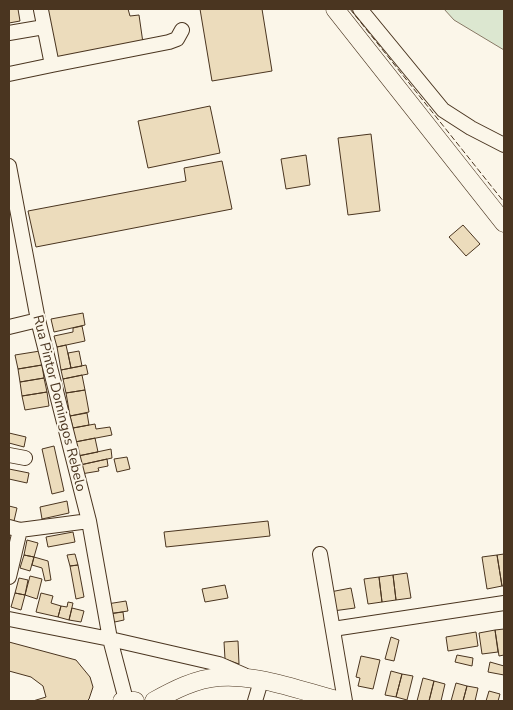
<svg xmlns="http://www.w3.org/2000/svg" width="513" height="710" viewBox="0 0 513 710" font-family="'Nunito Sans',sans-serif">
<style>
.green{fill:#dce7d0;stroke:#887966}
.building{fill:#ecdcbc;stroke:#4a3520}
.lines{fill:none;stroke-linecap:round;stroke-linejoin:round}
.minor-casing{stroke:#4a3520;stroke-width:16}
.major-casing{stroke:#4a3520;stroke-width:19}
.minor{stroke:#fbf6e9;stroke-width:14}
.major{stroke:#fbf6e9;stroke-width:18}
.fence{stroke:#4a3520;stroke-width:1;stroke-dasharray:6 2.5;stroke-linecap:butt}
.labels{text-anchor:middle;stroke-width:4;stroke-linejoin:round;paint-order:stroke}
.street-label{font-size:14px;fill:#4a3520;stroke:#fbf6e9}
</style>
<rect width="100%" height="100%" fill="#fbf6e9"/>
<path class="green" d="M444,9H504V50L454,20Z"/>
<path class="building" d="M9,9H18L20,21L9,23Z
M45,9H128L130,16L139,15L143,43L55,59Z
M200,9H262L272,71L212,81Z
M210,106L220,153L148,168L138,121Z
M371,134L380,211L348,215L338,138Z
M306,155L310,185L286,189L281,159Z
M222,161L232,209L36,247L28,211L186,181L184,168Z
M463,225L480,244L466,256L449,237Z
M83,313L85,325L54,332L51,319Z
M82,326L85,341L57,347L54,336L73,332V328Z
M66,345L71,368L61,370L57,347Z
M40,351L42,365L18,369L15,355Z
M79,351L82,366L71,368L68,353Z
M42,365L44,378L20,382L18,369Z
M86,365L88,374L63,379L61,370Z
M82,375L85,390L66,393L63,379Z
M44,378L47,392L22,396L20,382Z
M85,390L89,412L70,416L66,393Z
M47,392L49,406L25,410L22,396Z
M87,413L89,425L73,428L70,416Z
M95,424L96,429L110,427L112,435L75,442L73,428Z
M9,433L26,437L24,447L9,443Z
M95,438L98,452L78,456L75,442Z
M54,446L64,491L52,494L42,449Z
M111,449L112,458L80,465L78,456Z
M127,457L130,469L117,472L114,459Z
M107,459L108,466L98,468L99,471L81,474L80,465Z
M9,469L29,473L27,483L9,479Z
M67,501L69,513L42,519L40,507Z
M9,506L17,508L14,521L9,520Z
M268,521L270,536L166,547L164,532Z
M73,532L75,542L48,547L46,537Z
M27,540L38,543L34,557L24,555Z
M75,554L78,565L70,566L67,555Z
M504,554V586H502L497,555Z
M24,555L34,557L30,571L20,568Z
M497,555L502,586L487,589L482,557Z
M34,557L48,561L51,580L45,581L42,568L32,565Z
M78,565L84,597L76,599L70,566Z
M407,573L411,598L396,600L393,575Z
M393,575L396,600L382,602L379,577Z
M30,576L42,579L37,599L25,595Z
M379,577L382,602L368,604L364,579Z
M19,578L28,580L25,595L15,593Z
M225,585L228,598L205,602L202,589Z
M351,588L355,608L333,611L330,592Z
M15,593L25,595L21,610L11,607Z
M41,593L53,596L51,603L61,606L58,617L36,612Z
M126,601L128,611L108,614L107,604Z
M68,602L73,603L69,620L58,617L61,606L67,607Z
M72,608L84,611L81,622L69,620Z
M123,612L124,620L110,623L108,614Z
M504,629V655L499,656L495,630Z
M495,630L498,652L482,654L479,633Z
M476,632L478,646L448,651L446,637Z
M391,637L399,640L394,661L385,659Z
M238,641L239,664L225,659L224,642Z
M9,642L76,660L90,677L93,687L89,699L87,701H33L46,697L43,686L31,677L9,671Z
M457,655L473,658L472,666L455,662Z
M361,656L380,660L373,689L358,686L360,678L356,677Z
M490,662L504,666V675L488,672Z
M391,671L402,674L396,697L385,695Z
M402,674L413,676L407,700L396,697Z
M423,678L434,681L429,701H417Z
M434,681L445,684L441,701H429Z
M456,683L467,686L463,701H451Z
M467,686L478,688L475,701H463Z
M489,691L500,694L498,701H486Z"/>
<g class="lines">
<defs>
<path id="minor" d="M360,9L443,110L471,128L504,145
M9,33L44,27
M52,65L169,42L177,39L182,30
M9,74L52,65L41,10
M9,166L38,320L89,521L110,639L126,700
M9,327L38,320
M9,455L25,458
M9,527L20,530L89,521
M320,554L345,701
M9,577L20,530
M9,619L110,639L219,664L244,675
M333,629L504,603
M255,701L261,681"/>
<path id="major" d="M335,9L504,223
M122,701H135
M154,701C174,690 195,679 219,677C259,674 301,691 340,701"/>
</defs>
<use href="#minor" class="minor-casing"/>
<use href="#major" class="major-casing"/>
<use href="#minor" class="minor"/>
<use href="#major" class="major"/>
<path class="fence" d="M350,9L504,202"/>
</g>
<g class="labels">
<g class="street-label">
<text transform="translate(60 403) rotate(76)" y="5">Rua Pintor Domingos Rebelo</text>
</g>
</g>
<rect width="513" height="710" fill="none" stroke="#4a3520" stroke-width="20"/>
</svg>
